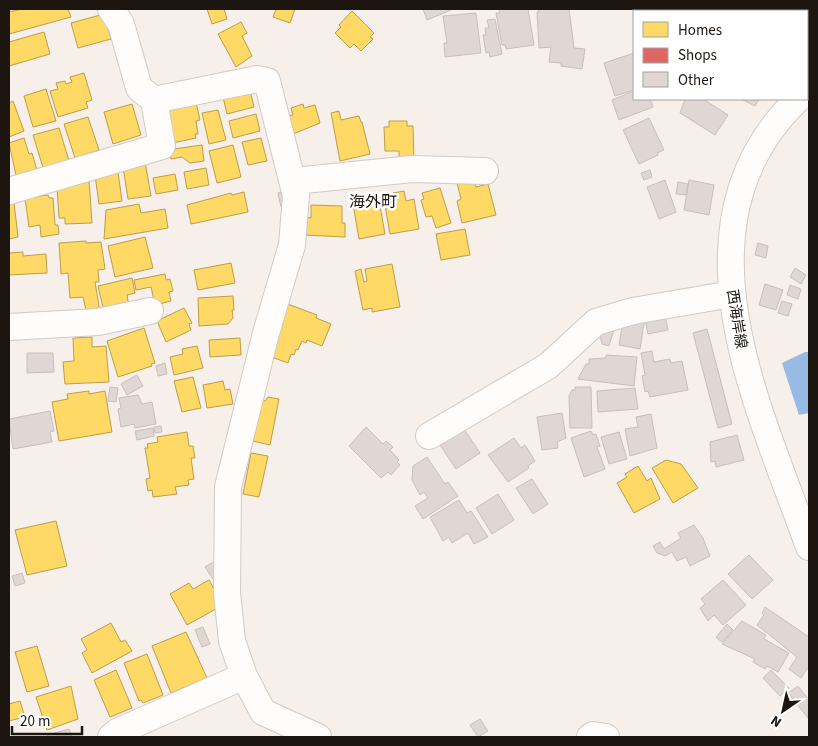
<svg xmlns="http://www.w3.org/2000/svg" width="818" height="746" viewBox="0 0 818 746" font-family="'Source Sans 3','Noto Sans JP',sans-serif">
<style>
.water{fill:#98bbe4}
.homes{fill:#ffd966;stroke:#bb9e4c}
.shops{fill:#e06666;stroke:#a64e4c}
.building{fill:#e0d6d3;stroke:#c8bfbc}
.lines{fill:none;stroke-linecap:round;stroke-linejoin:round}
.minor-casing{stroke:#d2cac4;stroke-width:28}
.minor{stroke:#fefdfc;stroke-width:26}
.labels{text-anchor:middle;stroke-width:5;stroke-linejoin:round;paint-order:stroke}
.street-label{font-size:15px;fill:#1d150f;stroke:#fff}
.neighbourhood-label{font-size:16px;fill:#1d150f;stroke:#fff}
</style>
<rect width="100%" height="100%" fill="#f7efea"/>
<path class="water" d="M805,352H809V413L799,415L782,363Z"/>
<path class="homes" d="M22,9H68L71,17L9,34V12Z
M207,9H224L227,19L212,24Z
M276,9H295L290,23L273,17Z
M352,11L374,33L370,37L373,39L361,51L354,44L350,48L335,33L341,27L339,25Z
M104,14L111,39L78,48L71,23Z
M241,22L247,33L242,36L252,56L236,67L218,34Z
M44,32L50,54L9,66V42Z
M84,73L92,100L86,102L88,108L58,117L50,91L58,89L56,83L65,81L66,84L72,82L70,77Z
M46,89L56,121L33,127L24,96Z
M250,90L254,107L227,114L223,97Z
M195,98L200,120L196,121L198,134H195L196,138L168,144L166,108Z
M13,101L24,131L9,137V103Z
M132,104L141,135L113,144L104,112Z
M303,104L304,108L315,105L320,123L293,134L287,116L293,115L291,108Z
M218,110L226,140L209,144L202,113Z
M339,111L341,120L359,116L361,122H362L370,154L340,161L331,113Z
M256,114L260,131L233,138L229,121Z
M88,117L99,150L75,158L64,124Z
M389,121H407V126H413L414,161H399V151H385L384,127H389Z
M59,128L70,164L44,171L33,135Z
M24,138L29,154L32,153L38,174L17,180L9,143Z
M261,138L267,161L248,165L242,142Z
M202,145L204,161L190,163L182,157L171,159L170,152L175,151L174,149Z
M233,145L241,177L217,183L209,151Z
M144,156L151,196L128,199L123,167Z
M206,168L209,185L187,189L184,172Z
M118,172L122,201L99,204L95,175Z
M175,174L178,190L156,194L153,178Z
M474,179L476,187L488,184L496,215L462,223L457,201L461,199L457,183Z
M89,180L92,223L65,224V218H59L57,186Z
M440,188L451,223L436,228L432,216L426,217L421,200L424,199L422,193Z
M404,191L406,201L414,199L419,229L390,234L384,200L394,198L393,193Z
M244,192L248,212L191,224L187,205L231,193L232,195Z
M13,194L18,237L9,239V195Z
M48,195L49,198H53L55,225H58L59,234L41,237L40,225L29,227L25,198Z
M379,200L385,234L359,239L353,204Z
M139,204L141,213L165,209L168,228L104,239L106,210Z
M311,205L342,206V223H345V237L304,235L305,217L311,218Z
M465,229L470,255L441,260L436,234Z
M145,237L153,268L115,277L108,246Z
M86,241V243L101,242L105,269L98,270L99,282H95L100,312L87,314L83,297L70,298L68,273L61,274L59,243Z
M23,252V256L46,254L47,273L9,275V253Z
M231,263L235,283L198,290L194,270Z
M392,264L400,307L372,312V308L363,310L355,271L361,269L364,282L367,281L365,269Z
M165,274L166,280L170,279L173,291L169,292L171,301L155,305L151,287L136,290L134,280Z
M132,278L135,293L127,295L129,306L104,312L98,286Z
M233,296L234,310H232L233,318L228,324L199,326L198,298Z
M285,303L317,315L316,318L331,324L322,346L307,340L306,343L302,341L298,350L296,349L294,355L291,354L288,363L269,356Z
M184,308L192,323L189,324L191,330L166,342L157,321Z
M144,328L155,363L151,364L152,366L118,377L107,341Z
M92,337V347L106,346L109,382L65,384L63,362L74,361L73,338Z
M240,338L241,355L210,357L209,340Z
M197,346L203,368L174,375L170,357L183,354L182,349Z
M193,377L201,408L182,412L174,381Z
M223,381L225,390L230,389L233,404L207,408L203,385Z
M89,391V394L105,391L112,432L59,441L52,402L68,399L67,394Z
M268,397L279,399L270,445L253,441L262,401H265Z
M187,432L189,446H193L195,458H191L194,479L188,480L189,485L175,487L177,494L153,497L152,490L148,491L146,479L150,478L145,448H148L147,444L158,442L157,437Z
M251,453L268,456L259,497L243,494Z
M666,460L681,464L698,488L673,503L652,468Z
M638,466L647,481L651,478L660,499L634,513L617,483L627,477L625,474Z
M56,521L67,566L27,575L15,530Z
M209,580L223,605L187,625L170,594L189,583L193,589Z
M111,623L121,642L125,640L132,651L92,673L82,653L87,650L81,639Z
M186,632L207,678L171,693L152,646Z
M37,646L49,686L27,692L15,652Z
M147,654L163,695L143,703L141,700L139,701L124,663Z
M116,670L132,708L110,717L94,680Z
M71,686L78,719L47,730L36,697Z
M20,701L25,717L9,721V704Z"/>
<path class="shops" d="M800,9H809V12L801,11Z"/>
<path class="building" d="M423,9H450L451,10L427,20Z
M499,9H528L534,45L506,49L505,45H502L496,13H500Z
M538,9H569L574,48L585,49L582,69L561,66V63L549,62L551,47L539,48L537,12H539Z
M667,9H682L683,11H666Z
M476,13L481,53L445,57L444,43H447L443,16Z
M495,19L502,54L490,57L489,52L486,53L483,35H486L485,28H489L487,20Z
M634,53V90L615,96L604,63Z
M634,91V99H650L653,107L619,120L612,100Z
M685,99H703L728,115L715,135L680,113Z
M741,99H759L755,106Z
M649,118L664,150L657,153L658,155L639,164L623,130Z
M650,170L652,177L644,180L641,173Z
M665,180L676,212L659,219L647,187Z
M689,180L714,185L709,215L684,210Z
M678,182L688,184L686,195L676,194Z
M287,191L289,205L281,207L278,193Z
M758,243L768,246L766,258L755,255Z
M795,268L806,275L801,284L790,277Z
M765,284L783,290L776,310L759,305Z
M790,285L801,289L798,299L787,295Z
M782,301L792,304L788,316L778,313Z
M665,315L668,330L648,334L645,319Z
M623,320L644,323L640,349L619,345Z
M616,323L609,346L602,344L598,327Z
M707,329L732,424L718,428L693,333Z
M652,351L654,362L670,359L671,363L682,361L688,390L650,397L648,391L645,392L642,376L645,375L641,353Z
M27,353H53L54,372L27,373Z
M606,355L637,357L634,386L578,379L586,364H589V359L606,358Z
M165,363L167,374L158,376L156,366Z
M137,375L143,386L127,395L121,384Z
M110,387L118,388L116,402L108,401Z
M575,387H591L592,428H570L569,396L572,390H575Z
M635,388L638,409L598,412L597,391Z
M138,395L142,404L152,402L156,424L135,428L134,424L121,427L118,409L121,408L119,398Z
M50,411L54,431L50,432L52,442L13,449L9,419Z
M562,413L566,438L557,442L558,448L542,450L537,417Z
M651,414L657,448L630,456L625,429L638,427L636,417Z
M460,423L480,453L456,469L436,439Z
M161,426L162,432L155,433L154,427Z
M366,427L383,444L386,441L393,447L390,450L399,460L397,462L400,465L391,475L388,472L381,478L349,446Z
M153,428L154,436L137,440L135,431Z
M591,431L593,435L596,434L600,446L597,447L605,469L584,477L571,438Z
M619,432L627,459L609,464L601,437Z
M737,435L744,460L716,467L715,461L711,462L710,442Z
M514,438L521,448L525,445L535,461L528,466L529,468L508,482L488,455Z
M427,457L445,484L448,482L458,496L423,519L415,506L428,498L424,492L420,495L412,480L413,466Z
M532,479L548,504L533,514L516,488Z
M498,494L514,520L492,534L476,508Z
M459,500L467,513L471,511L488,537L474,544L468,533L452,543L449,537L443,541L430,517Z
M694,525L703,538L710,556L690,566L686,557L677,561L672,552L665,556L657,553L653,546L660,542L664,549L681,538L678,533Z
M749,555L773,580L752,599L728,574Z
M221,557L222,573L213,579L205,567Z
M22,573L25,583L15,586L12,576Z
M723,580L746,605L723,625L714,615L708,621L700,608L705,604L701,599Z
M765,607L809,637V666L801,678L789,669L797,657L757,625L764,615L762,613Z
M742,621L766,635L764,639L789,653L778,672L767,666L765,669L753,662L755,659L722,644Z
M727,624L733,630L722,642L716,637Z
M203,627L210,644L202,647L195,630Z
M771,670L789,688L780,696L763,678Z
M798,686L809,700L808,718L788,693Z
M480,719L488,731L478,737L470,725Z
M69,729L72,737H48L47,735Z"/>
<g class="lines">
<defs>
<path id="minor" d="M111,9L121,24L139,88L154,100L257,79L267,81L296,196L292,245L266,333L228,487L227,593L232,641L244,676L263,712L318,737
M750,9L754,11
M807,62L809,66
M798,99C667,225 759,406 809,547
M294,181L412,169L485,171
M9,191L162,146L154,100
M9,327L98,322L150,311
M429,436L548,366L596,322L633,311L732,294
M111,737L117,732L244,676
M590,737L593,735L606,737"/>
</defs>
<use href="#minor" class="minor-casing"/>
<use href="#minor" class="minor"/>
</g>
<g class="labels">
<g class="street-label">
<text transform="translate(737 319) rotate(81)" y="5">西海岸線</text>
</g>
<g class="neighbourhood-label">
<text x="373" y="207">海外町</text>
</g>
</g>
<rect width="818" height="746" fill="none" stroke="#1d150f" stroke-width="20"/>
<rect x="633" y="10" width="175" height="90" fill="#ffffff" stroke="#a5a19f"/>
<rect x="643" y="22" width="25" height="15" fill="#ffd966" stroke="#a5a19f"/>
<text x="678" y="35" font-size="15" fill="#1d150f">Homes</text>
<rect x="643" y="48" width="25" height="15" fill="#e06666" stroke="#a5a19f"/>
<text x="678" y="60" font-size="15" fill="#1d150f">Shops</text>
<rect x="643" y="72" width="25" height="15" fill="#e0d6d3" stroke="#a5a19f"/>
<text x="678" y="85" font-size="15" fill="#1d150f">Other</text>
<g transform="translate(783 711) rotate(214)" stroke="#ffffff" stroke-width="4" paint-order="stroke">
<path d="M0-4L9 19L0 12L-9 19Z" fill="#1d150f"/>
<text y="-8" font-size="14" font-weight="bold" text-anchor="middle" fill="#1d150f">N</text>
</g>
<path d="M12 726v8h70v-8" fill="none" stroke="#1d150f" stroke-width="2.5"/>
<text x="20" y="726" font-size="15" fill="#1d150f" stroke="#ffffff" stroke-width="4" paint-order="stroke">20 m</text>
</svg>
